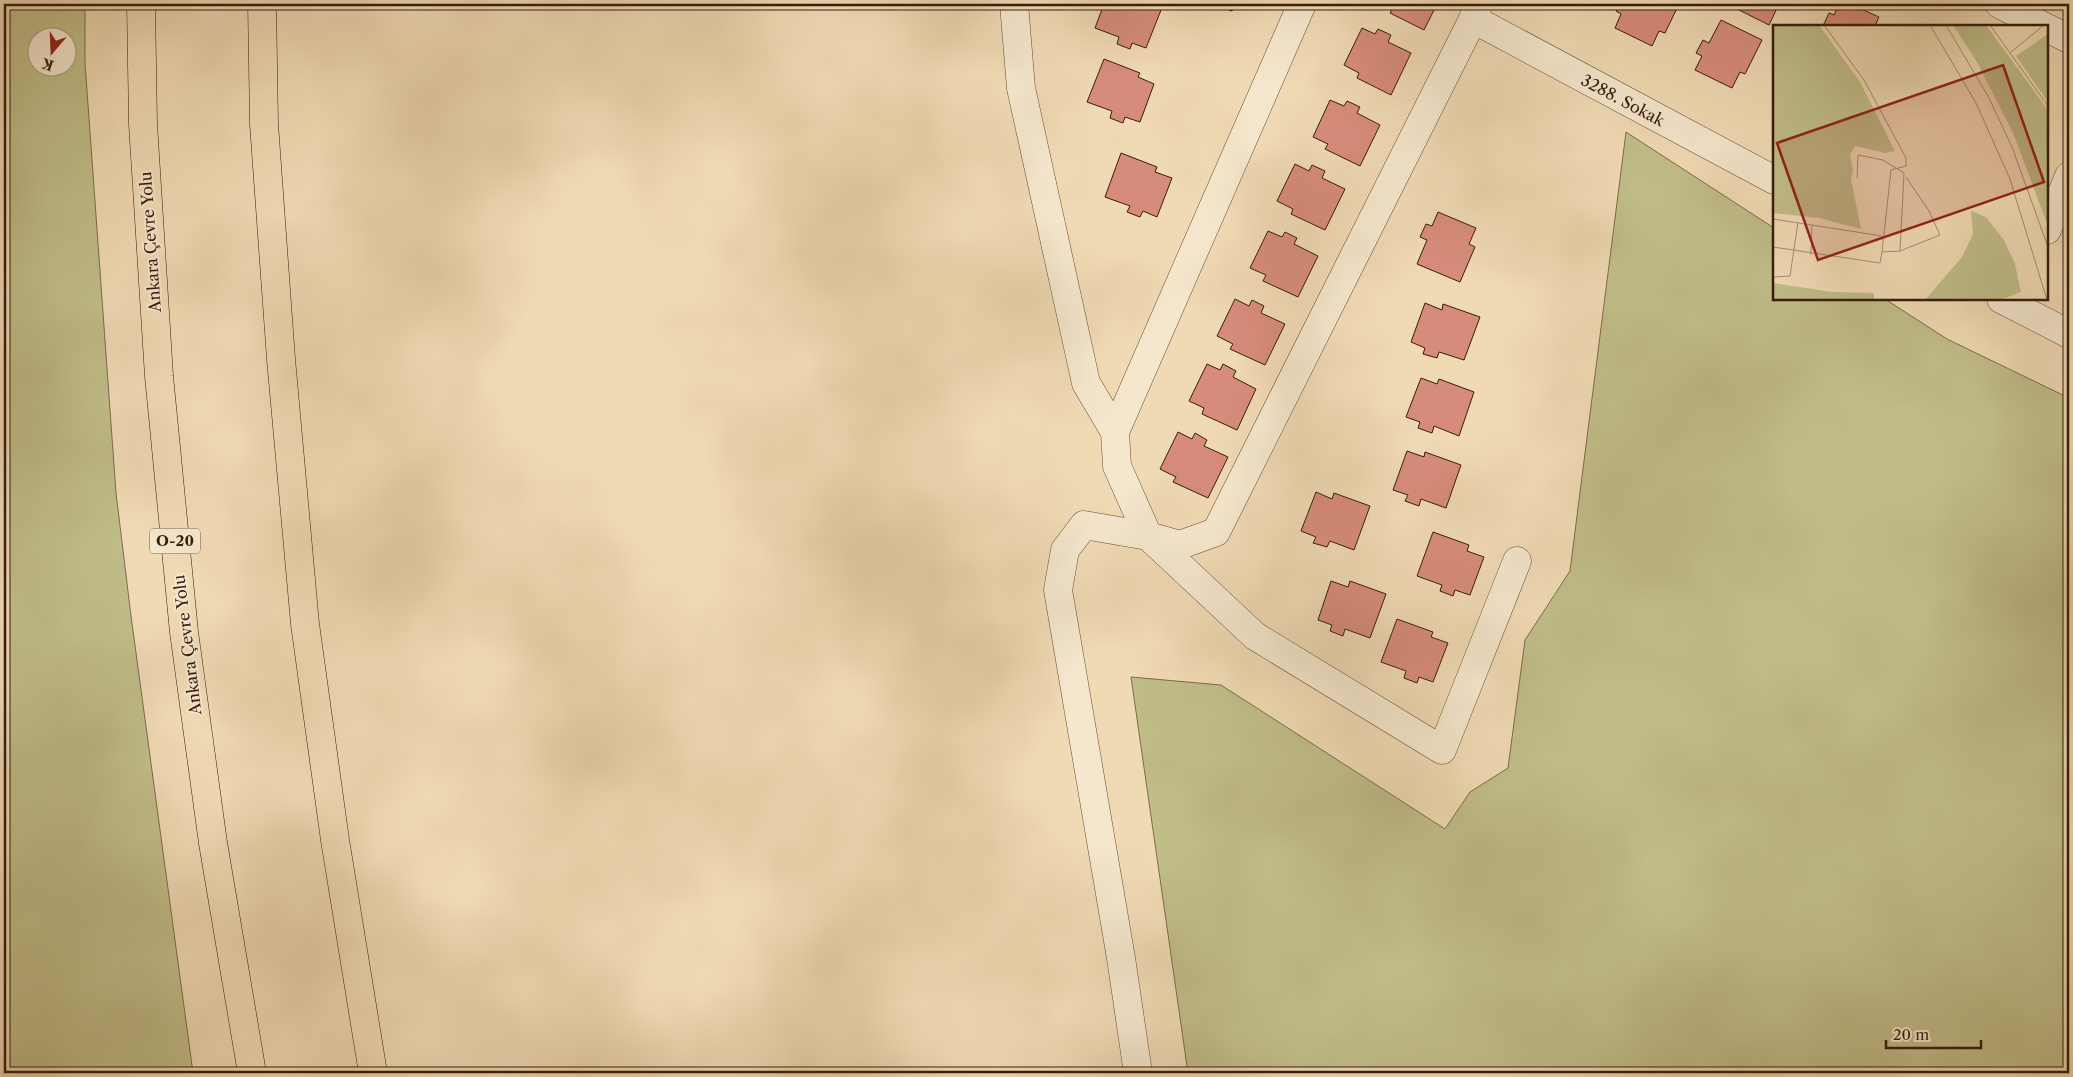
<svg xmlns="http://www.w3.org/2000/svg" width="2073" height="1077" viewBox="0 0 2073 1077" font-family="'Libre Caslon Text',serif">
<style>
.green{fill:#c0bd89;stroke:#7c6c4a;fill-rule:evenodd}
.building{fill:#d78c7b;stroke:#371c0c}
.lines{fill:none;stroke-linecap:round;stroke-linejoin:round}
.minor-casing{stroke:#654c36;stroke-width:29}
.motorway-casing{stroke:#371c0c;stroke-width:29}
.minor{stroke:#f5e7ce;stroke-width:28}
.motorway{stroke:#f0dab4;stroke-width:28}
.labels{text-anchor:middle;stroke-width:4;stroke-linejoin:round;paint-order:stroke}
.shield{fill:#f5e7ce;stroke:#705946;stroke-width:1}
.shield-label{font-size:15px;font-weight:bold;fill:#371c0c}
.street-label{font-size:16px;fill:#371c0c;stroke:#f5e7ce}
.inset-road{fill:none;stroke:#a68e71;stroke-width:1}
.view{fill:#8f2418;fill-opacity:0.15;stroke:#8f2418;stroke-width:2.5}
.inset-edge{fill:none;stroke:#371c0c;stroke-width:2.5}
</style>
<rect width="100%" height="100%" fill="#f0dab4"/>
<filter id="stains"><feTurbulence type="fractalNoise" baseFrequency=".004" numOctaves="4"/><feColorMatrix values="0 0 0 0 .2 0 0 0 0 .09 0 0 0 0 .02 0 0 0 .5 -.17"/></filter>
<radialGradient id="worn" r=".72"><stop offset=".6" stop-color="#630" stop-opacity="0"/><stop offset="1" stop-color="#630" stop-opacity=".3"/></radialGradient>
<path class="green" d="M4,4H85V63L116,493L131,616L193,1073H4ZM38,38H68V68H38Z
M1626,132L1774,228V299H1885L1947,339L2069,398V1073H1188L1131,677L1221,685L1445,829L1470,792L1508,768L1525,640L1570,571Z"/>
<path class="building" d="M1104,4H1145L1161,10L1146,48L1132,43L1130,49L1117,44L1119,37L1095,28Z
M1219,4H1251L1248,10L1234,5L1232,11L1218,6Z
M1383,4H1437L1424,30L1390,13L1393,8Z
M1619,4H1679L1665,33L1659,31L1652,46L1615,28L1621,14L1616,11Z
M1727,4H1779L1769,25Z
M1839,4H1850L1879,17L1875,26H1823L1829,13L1834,15Z
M1721,20L1762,40L1745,74L1740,72L1732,88L1695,70L1702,56L1696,53L1703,40L1709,43Z
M1362,28L1375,34L1378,29L1391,35L1388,42L1411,53L1391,95L1357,78L1359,73L1344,65Z
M1104,59L1140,73L1138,77L1154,84L1140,122L1125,117L1123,123L1110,118L1112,111L1087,102Z
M1330,100L1344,106L1347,101L1360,107L1357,113L1380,125L1360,166L1325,149L1328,144L1313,137Z
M1121,153L1157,167L1155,172L1172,178L1157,217L1143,211L1140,217L1127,212L1130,206L1105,197Z
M1295,164L1309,171L1312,165L1325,171L1322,178L1345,189L1325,230L1291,214L1293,209L1277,201Z
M1438,212L1476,228L1469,244L1475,247L1460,282L1417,264L1427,240L1420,237L1426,224L1432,226Z
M1268,231L1282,237L1285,232L1297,238L1294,244L1318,256L1298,297L1263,281L1266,275L1250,268Z
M1235,299L1249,306L1252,300L1264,306L1261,313L1285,324L1265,365L1230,349L1233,344L1217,336Z
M1425,303L1442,310L1443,304L1480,317L1464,360L1439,352L1437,358L1423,354L1425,348L1411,342Z
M1207,364L1220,370L1223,364L1236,371L1233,377L1256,389L1237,430L1202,414L1204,408L1189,401Z
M1421,378L1437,384L1439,379L1474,392L1459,436L1434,426L1432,433L1418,428L1420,422L1406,417Z
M1178,432L1192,439L1195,433L1207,440L1204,446L1228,457L1208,498L1173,482L1176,477L1160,469Z
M1407,451L1424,457L1425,452L1461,465L1446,508L1421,499L1419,506L1405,501L1408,495L1393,490Z
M1316,492L1332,499L1334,493L1370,506L1354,550L1330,541L1327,547L1313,543L1316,537L1301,531Z
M1433,532L1469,545L1467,551L1484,557L1470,595L1455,590L1453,596L1440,591L1442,585L1417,576Z
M1331,581L1348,587L1350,581L1386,594L1370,638L1345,629L1343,636L1330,631L1332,625L1318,620Z
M1397,619L1433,632L1431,637L1448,643L1433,682L1419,677L1417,683L1404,678L1406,671L1381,662Z"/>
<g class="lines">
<defs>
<path id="minor" d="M1014,4L1021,88L1086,383L1115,432
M1302,4L1115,432L1117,466L1148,536L1255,636L1442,750L1517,561
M1999,4L2043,26
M1473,19L1774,180
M2047,28L2069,39
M2047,230L2069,176
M2001,299L2069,334
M1138,1073L1121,958L1058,590L1065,550L1084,525L1148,536L1180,545L1216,532L1473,19L1478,4"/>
<path id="motorway" d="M141,4L143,124L159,376L184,632L213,843L252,1073
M262,4L264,124L281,359L305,624L335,840L373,1073"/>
</defs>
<use href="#minor" class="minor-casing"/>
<use href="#motorway" class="motorway-casing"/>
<use href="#minor" class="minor"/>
<use href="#motorway" class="motorway"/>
</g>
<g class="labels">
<rect class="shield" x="150" y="528.5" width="50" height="25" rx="4"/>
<g class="shield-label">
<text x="175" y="546">O-20</text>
</g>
<g class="street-label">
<text transform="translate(1623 100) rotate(28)" y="6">3288. Sokak</text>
<text transform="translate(150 242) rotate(-94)" y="6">Ankara Çevre Yolu</text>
<text transform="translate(187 645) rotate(-97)" y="6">Ankara Çevre Yolu</text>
</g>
</g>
<g transform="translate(1773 25)">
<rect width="275" height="275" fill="#f0dab4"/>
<path d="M0,0H46L87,57L122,126L112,128L82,121L77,130L80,145L78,154L88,204L46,193L0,188ZM180,0H213L275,85V201L240,108L204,37ZM275,9V77L243,31ZM198,186L213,192L231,215L242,239L248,267L227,275H152L189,232L200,209ZM0,258L59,267L101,268V275H0Z" fill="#c0bd89"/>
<path class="inset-road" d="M51,0L91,55L133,133V141L118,145L109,227M157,0L203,78L237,154L274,275M173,0L216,73L239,122L275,222M217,0L275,81M237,28L271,0M84,153L85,130L110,135L131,148L127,226L167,210L156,186L133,152M0,194L109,211M0,222L107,238L109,227L127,226M38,230L39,200M0,252L17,251L25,197"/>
<path class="view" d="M230,40L271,157L45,235L4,118Z"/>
<rect width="275" height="275" class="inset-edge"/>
</g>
<rect width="2073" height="1077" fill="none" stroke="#f0dab4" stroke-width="20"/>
<rect x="5" y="5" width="2063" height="1067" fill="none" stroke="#371c0c" stroke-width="2.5"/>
<rect x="10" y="10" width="2053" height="1057" fill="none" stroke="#371c0c"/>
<g transform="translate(52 52) rotate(199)"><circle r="24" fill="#f5e7ce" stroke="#a99680"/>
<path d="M0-4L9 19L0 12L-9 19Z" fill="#8f2418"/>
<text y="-8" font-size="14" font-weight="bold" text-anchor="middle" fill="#371c0c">K</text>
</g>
<path d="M1886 1040v8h95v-8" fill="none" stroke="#371c0c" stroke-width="2.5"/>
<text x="1893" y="1040" font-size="15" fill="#371c0c" stroke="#f5e7ce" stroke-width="4" paint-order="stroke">20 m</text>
<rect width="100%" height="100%" filter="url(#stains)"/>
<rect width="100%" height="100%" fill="url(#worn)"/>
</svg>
